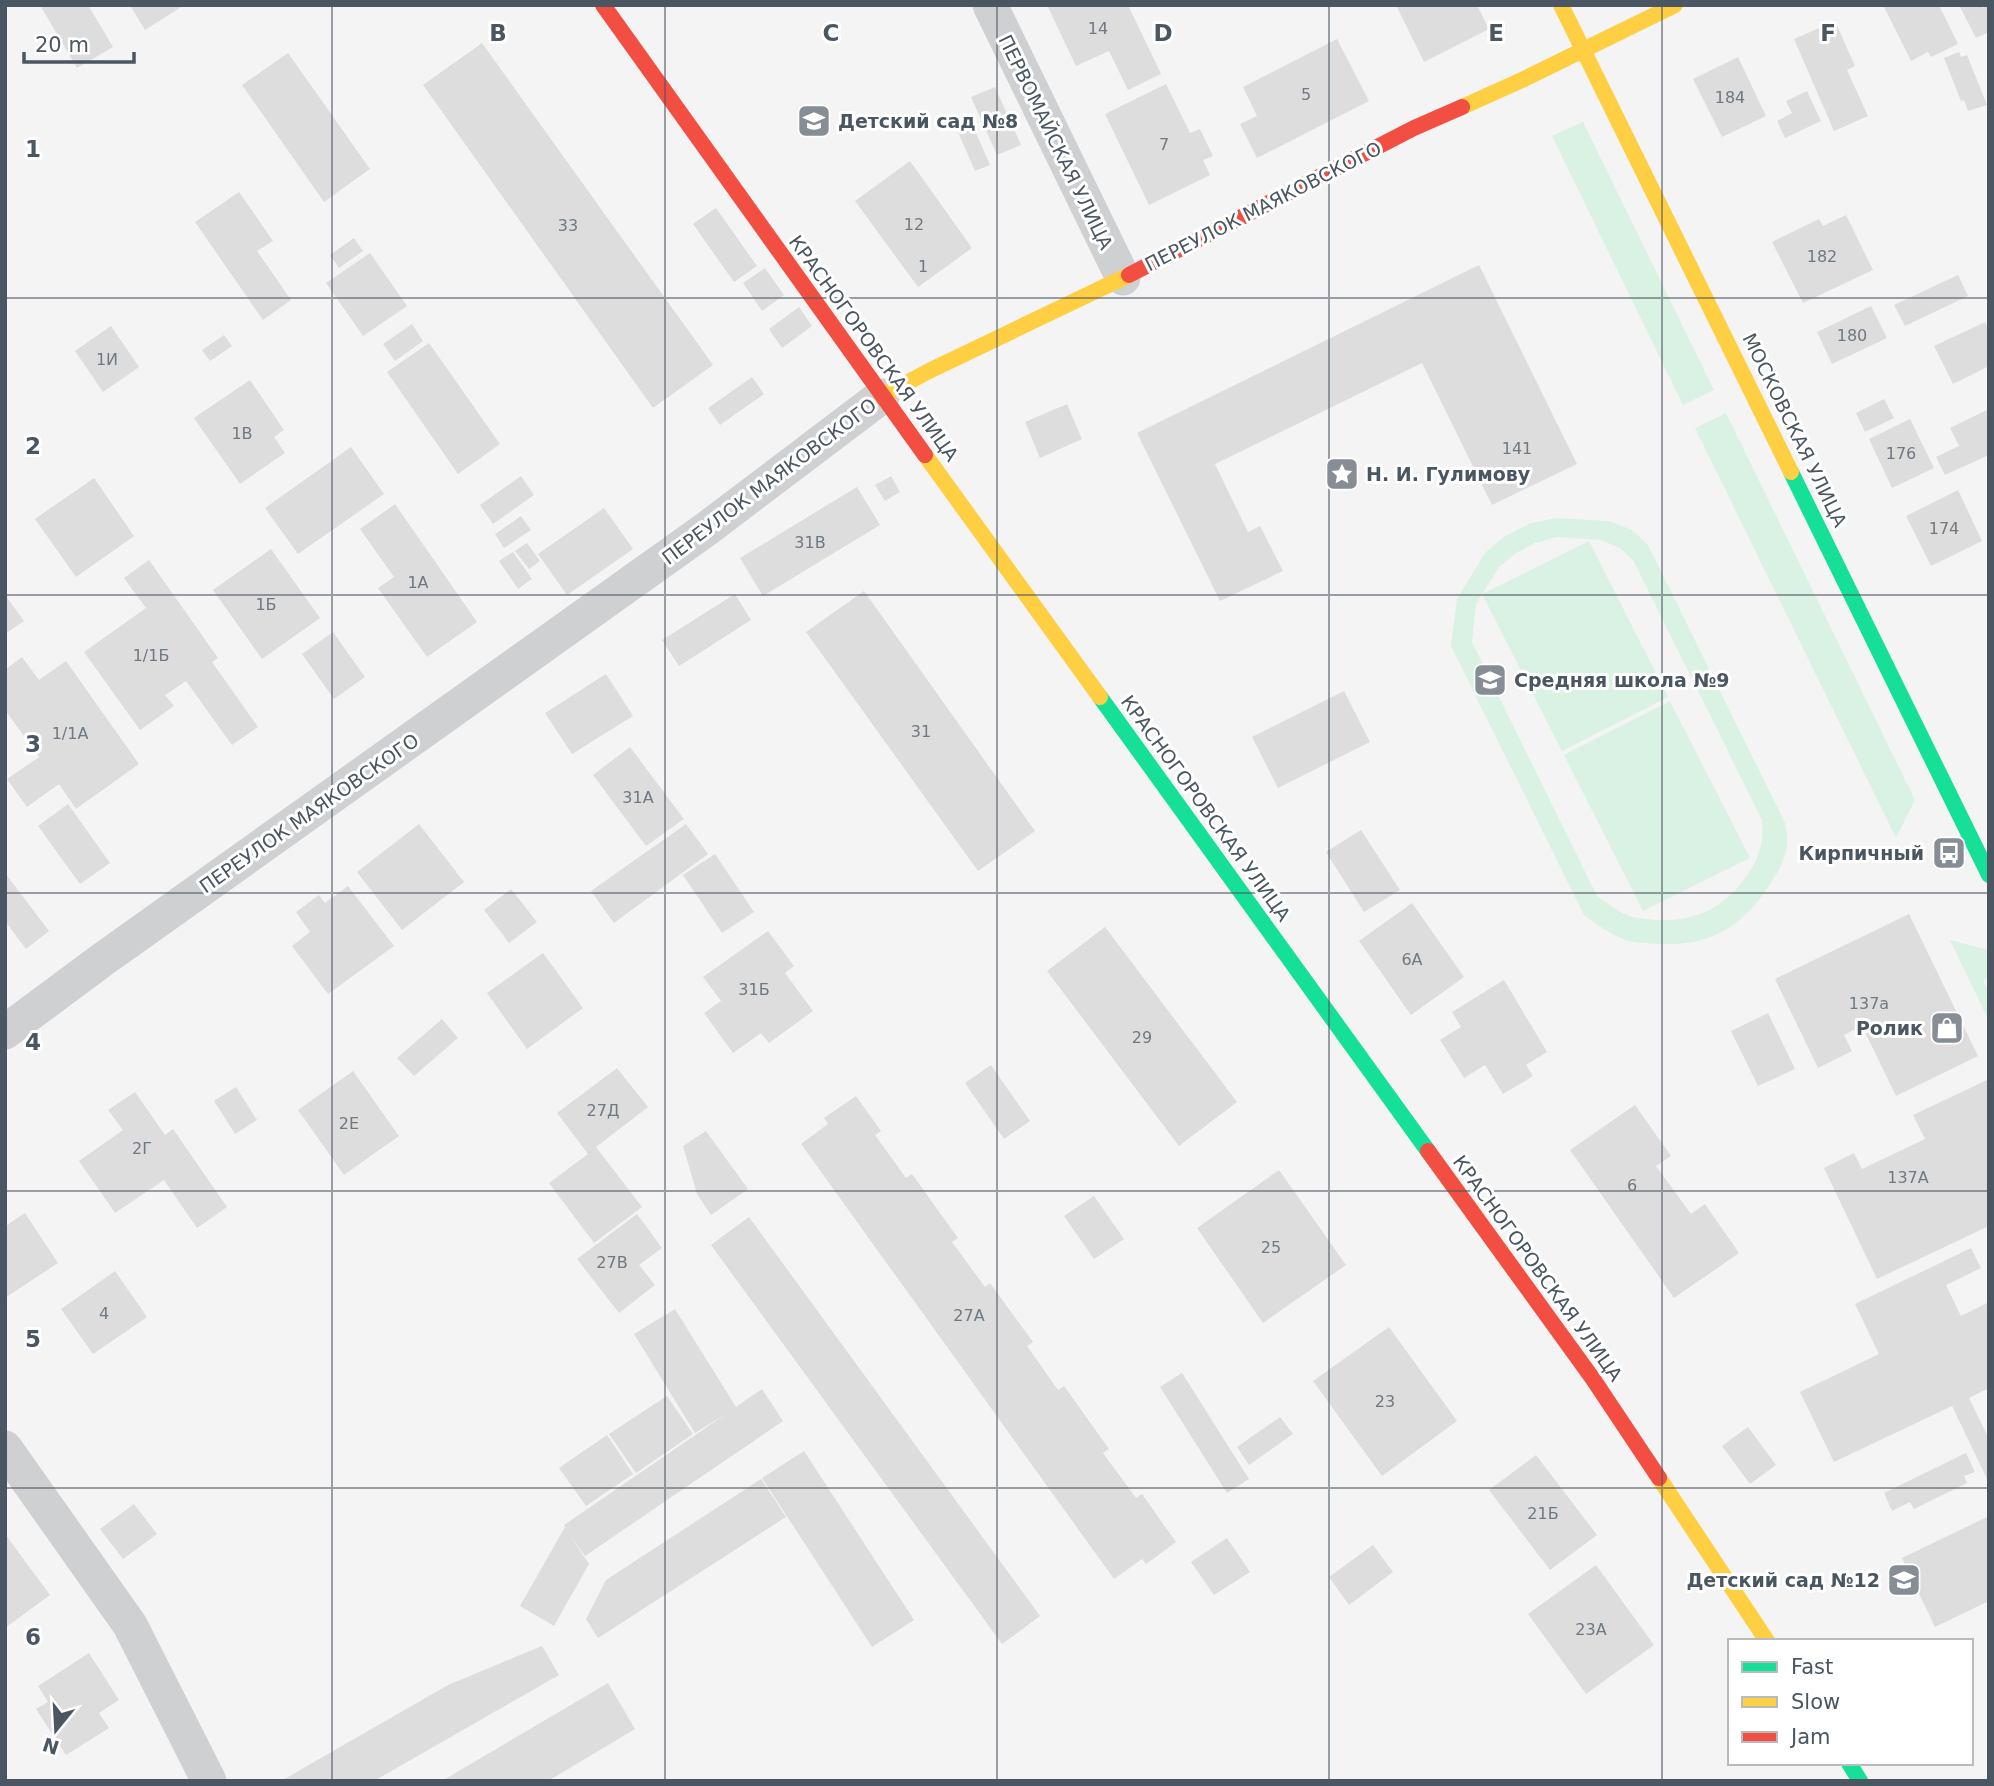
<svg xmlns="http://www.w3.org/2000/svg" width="1994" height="1786" viewBox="0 0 1994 1786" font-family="'DejaVu Sans',sans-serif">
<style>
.green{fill:#d9f2e3;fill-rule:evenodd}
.building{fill:#ddddde}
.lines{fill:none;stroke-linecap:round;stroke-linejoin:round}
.street{stroke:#ced0d2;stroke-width:35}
.fast{stroke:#16e098;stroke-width:16}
.slow{stroke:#ffcf43;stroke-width:16}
.jam{stroke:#f24e42;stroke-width:16}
.grid{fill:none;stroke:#4a5661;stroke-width:2;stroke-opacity:0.55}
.labels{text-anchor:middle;stroke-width:6;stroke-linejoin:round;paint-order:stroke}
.number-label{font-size:16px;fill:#707881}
.poi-label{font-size:19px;font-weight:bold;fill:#4a5661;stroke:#fff;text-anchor:start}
.street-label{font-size:19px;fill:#4a5661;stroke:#fff}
.grid-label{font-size:23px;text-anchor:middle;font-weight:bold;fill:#4a5661;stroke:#fff;stroke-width:6;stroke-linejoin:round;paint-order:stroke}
</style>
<rect width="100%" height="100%" fill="#f4f4f4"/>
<path class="green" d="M1583,122L1714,390L1683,405L1552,136Z
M1726,413L1915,800L1896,838L1695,428Z
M1555,518L1609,521L1632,530L1648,545L1785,823C1786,830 1788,838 1787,844C1786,859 1778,872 1770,884C1743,927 1709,947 1658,944C1648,943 1635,943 1626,940C1611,935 1596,924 1584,915L1451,646L1457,599L1485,553L1505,536L1529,524ZM1557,537L1601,540L1620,548L1633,560L1762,820C1764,846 1758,861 1743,881C1721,909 1693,922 1657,920C1649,919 1638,919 1630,916C1618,912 1607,903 1597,896L1472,642L1476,604L1499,567L1516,553L1535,543Z
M1589,541L1668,697L1562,751L1482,594Z
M1670,701L1750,858L1643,911L1564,755Z
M1950,940L1989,950V976L1983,981L1989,992V1021Z"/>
<path class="building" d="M40,5H88L113,47L77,68Z
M134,5H184L145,30L131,7Z
M1047,5H1128L1161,74L1128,90L1109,51L1076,66Z
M1396,5H1477L1489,29L1424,62Z
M1883,5H1939L1958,44L1931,57L1928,52L1911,61Z
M1959,5H1982L1983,8L1986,6L1989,11V32L1976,38Z
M1835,21L1855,66L1847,70L1868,116L1834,131L1794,39Z
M1337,39L1369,101L1257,158L1240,124L1257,116L1243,87Z
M482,43L713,365L653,408L423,85Z
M1959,52L1961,57L1967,55L1987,105L1968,111L1964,100L1961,101L1944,58Z
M288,53L370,169L324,202L242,85Z
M1738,57L1766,116L1722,137L1693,79Z
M1166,84L1190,133L1200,129L1213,156L1203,160L1210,175L1149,205L1105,114Z
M995,87L1021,145L997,155L971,97Z
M1807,91L1821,121L1785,138L1777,121L1792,113L1786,101Z
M973,126L990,165L975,171L958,132Z
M910,161L972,248L918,287L855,201Z
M239,192L273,241L257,251L291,300L263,320L195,222Z
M716,208L757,266L734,282L693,224Z
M1846,215L1873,270L1803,303L1772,242L1819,219L1823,226Z
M354,238L363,251L339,268L330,255Z
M370,253L407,306L363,336L326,283Z
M1479,265L1577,464L1492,505L1422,363L1215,464L1248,532L1260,526L1283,571L1220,601L1137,433Z
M765,268L784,295L762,311L743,283Z
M1958,275L1968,296L1905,326L1894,305Z
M1871,306L1887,338L1832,364L1817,332Z
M799,307L812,326L782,348L769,329Z
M1985,322L1989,330V366L1953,384L1934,346Z
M412,324L423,341L395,361L383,344Z
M111,326L139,367L103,392L75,351Z
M224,335L232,346L210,361L202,350Z
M429,343L500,444L458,474L387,372Z
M752,377L764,394L720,425L708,408Z
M250,380L284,430L274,437L285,453L240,484L194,418Z
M1884,399L1894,418L1865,432L1856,413Z
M1067,404L1082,439L1040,458L1025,422Z
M1989,409V455L1945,475L1936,457L1959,446L1950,428Z
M1910,419L1934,468L1892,488L1869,439Z
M351,447L384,494L298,554L265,508Z
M521,476L534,495L493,524L480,505Z
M891,476L900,492L885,501L875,485Z
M94,478L134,536L76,577L35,519Z
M857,487L880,525L763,596L740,558Z
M1958,490L1982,541L1931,566L1906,516Z
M395,504L477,622L427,657L378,588L394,577L360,529Z
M604,508L633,549L567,595L538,554Z
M521,516L531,530L504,548L495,534Z
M527,543L540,561L529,569L515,551Z
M271,549L320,618L262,659L213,590Z
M513,552L532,579L518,589L499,561Z
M149,560L218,658L212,662L258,727L232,745L186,681L165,695L174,706L140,730L84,652L146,608L124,578Z
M864,591L1035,831L978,871L806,632Z
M735,594L751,620L679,666L662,640Z
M5,595L24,621L5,634Z
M333,632L365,677L334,699L302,654Z
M22,657L39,680L66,661L139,764L76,809L59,784L27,807L7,779L39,757L5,710V670Z
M606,674L633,716L572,754L545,713Z
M1344,691L1370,742L1278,788L1252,737Z
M630,747L684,819L646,846L593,775Z
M68,804L110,863L80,884L38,826Z
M419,824L464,882L402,930L357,872Z
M686,824L708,854L614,923L591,891Z
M1361,830L1400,890L1364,912L1326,852Z
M715,854L754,912L722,933L683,875Z
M5,873L49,931L26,949L5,921Z
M348,886L394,946L328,994L292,946L310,932L296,912L319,895L325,903Z
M511,889L537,922L509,943L484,910Z
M1412,903L1464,977L1411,1015L1359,941Z
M1909,914L1978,1056L1896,1096L1862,1026L1844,1035L1852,1051L1818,1068L1775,979Z
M1105,927L1237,1102L1179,1146L1047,971Z
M768,931L794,966L785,973L813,1011L769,1043L761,1033L733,1053L704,1013L721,1001L703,977Z
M543,953L583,1008L527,1049L487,993Z
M1504,980L1547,1052L1526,1065L1533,1076L1503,1094L1485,1065L1464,1078L1440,1040L1461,1027L1452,1012Z
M1768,1013L1795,1069L1758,1086L1731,1031Z
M442,1019L458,1038L414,1076L397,1058Z
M991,1065L1030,1121L1004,1139L965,1083Z
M617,1068L648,1107L596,1147L642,1207L594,1243L549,1183L588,1154L557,1113Z
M353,1071L399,1136L344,1175L298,1110Z
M1989,1079V1226L1877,1279L1824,1168L1854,1153L1862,1169L1925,1139L1913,1115Z
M236,1087L257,1120L235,1134L214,1101Z
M135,1092L165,1135L173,1129L227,1207L197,1228L164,1180L115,1213L79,1161L123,1130L108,1110Z
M856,1096L881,1131L875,1135L906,1178L912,1174L958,1238L952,1242L985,1287L990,1283L1033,1342L1027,1346L1058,1390L1064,1386L1109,1449L1103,1453L1136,1498L1142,1494L1176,1542L1146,1564L1142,1559L1114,1579L801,1144L828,1124L824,1118Z
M1635,1105L1671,1156L1656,1166L1691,1214L1705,1204L1739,1253L1674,1298L1570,1150Z
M706,1131L748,1189L711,1215L697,1194L683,1146Z
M1279,1170L1346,1265L1263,1323L1197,1228Z
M1094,1196L1124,1239L1094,1259L1064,1216Z
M25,1213L58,1263L5,1298V1222L7,1225Z
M637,1214L662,1248L639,1265L655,1285L619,1313L577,1259Z
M749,1217L1040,1616L1002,1644L711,1245Z
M1971,1248L1981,1268L1946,1285L1961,1316L1989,1302V1388L1969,1398L1989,1439V1483L1952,1406L1834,1462L1800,1392L1879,1354L1855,1304Z
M115,1271L147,1317L93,1354L61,1309Z
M675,1309L736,1407L762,1389L783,1421L585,1556L571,1537L589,1564L554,1626L520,1606L565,1527L564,1525L726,1414L695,1433L634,1334Z
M1389,1327L1457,1421L1382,1476L1313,1381Z
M1182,1373L1249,1479L1227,1493L1160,1387Z
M667,1396L693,1434L636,1473L609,1434Z
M1280,1417L1293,1434L1249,1465L1237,1447Z
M1748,1427L1776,1465L1750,1484L1722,1446Z
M607,1435L633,1474L586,1506L559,1468Z
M804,1451L914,1620L872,1647L762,1478Z
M1966,1453L1975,1472L1964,1476L1967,1483L1914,1509L1910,1502L1892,1511L1884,1493Z
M1536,1455L1597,1535L1550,1570L1489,1490Z
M761,1479L786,1517L598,1638L586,1619L606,1580Z
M134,1504L157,1534L123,1559L100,1529Z
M1989,1516V1601L1935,1627L1902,1558Z
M5,1534L50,1595L5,1628Z
M1227,1538L1250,1572L1214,1595L1191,1562Z
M1373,1545L1393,1572L1349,1605L1329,1577Z
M1596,1565L1654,1645L1586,1694L1528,1614Z
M542,1646L559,1675L374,1781H281L448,1685Z
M89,1653L119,1700L99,1713L109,1728L66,1755L36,1709L48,1702L38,1686Z
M608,1683L635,1729L548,1781H442Z"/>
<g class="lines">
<path class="street" d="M990,5L1123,278
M5,1032L102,960L705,530L882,396
M5,1448L130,1625L209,1781"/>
<path class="fast" d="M1791,472L1989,875
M1100,697L1428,1151
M1849,1763L1860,1781"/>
<path class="slow" d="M1561,5L1791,472
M1462,107L1522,80L1675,5
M882,396L931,370L1129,275
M925,455L1100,697
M1659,1478L1767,1641"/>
<path class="jam" d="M603,5L925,455
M1129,275L1414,128L1462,107
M1428,1151L1593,1379L1659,1478"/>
</g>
<path class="grid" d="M332,5V1781M665,5V1781M997,5V1781M1329,5V1781M1662,5V1781M5,298H1989M5,595H1989M5,893H1989M5,1191H1989M5,1488H1989"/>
<defs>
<symbol id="school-square" viewBox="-11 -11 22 22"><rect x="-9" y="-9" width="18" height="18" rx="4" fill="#868d94" stroke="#fff"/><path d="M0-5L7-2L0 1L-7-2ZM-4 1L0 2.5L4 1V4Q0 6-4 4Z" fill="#fff"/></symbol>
<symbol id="sight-square" viewBox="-11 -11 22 22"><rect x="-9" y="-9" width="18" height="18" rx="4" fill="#868d94" stroke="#fff"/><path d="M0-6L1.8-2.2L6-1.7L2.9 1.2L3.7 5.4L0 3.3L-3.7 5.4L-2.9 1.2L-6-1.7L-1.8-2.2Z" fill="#fff"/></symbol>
<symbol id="bus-square" viewBox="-11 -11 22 22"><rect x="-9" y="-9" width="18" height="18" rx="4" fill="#868d94" stroke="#fff"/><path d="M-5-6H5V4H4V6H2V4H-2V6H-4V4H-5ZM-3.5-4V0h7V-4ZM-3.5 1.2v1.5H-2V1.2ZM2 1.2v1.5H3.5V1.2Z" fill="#fff"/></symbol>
<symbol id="shop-square" viewBox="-11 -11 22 22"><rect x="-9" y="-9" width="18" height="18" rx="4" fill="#868d94" stroke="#fff"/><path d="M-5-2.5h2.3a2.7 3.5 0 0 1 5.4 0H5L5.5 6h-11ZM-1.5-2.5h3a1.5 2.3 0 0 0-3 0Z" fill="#fff"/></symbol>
</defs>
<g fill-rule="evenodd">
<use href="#school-square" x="795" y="102" width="38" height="38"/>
<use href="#sight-square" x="1323" y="455" width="38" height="38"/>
<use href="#school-square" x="1471" y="661" width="38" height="38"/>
<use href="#bus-square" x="1930" y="834" width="38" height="38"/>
<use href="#shop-square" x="1928" y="1009" width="38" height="38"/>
<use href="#school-square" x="1885" y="1561" width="38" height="38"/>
</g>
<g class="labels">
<g class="number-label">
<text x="1098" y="34">14</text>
<text x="1306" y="100">5</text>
<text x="1730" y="103">184</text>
<text x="1164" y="150">7</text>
<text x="914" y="230">12</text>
<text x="568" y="231">33</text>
<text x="1822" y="262">182</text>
<text x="923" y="272">1</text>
<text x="1852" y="341">180</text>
<text x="107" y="365">1И</text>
<text x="242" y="439">1В</text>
<text x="1517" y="454">141</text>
<text x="1901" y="459">176</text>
<text x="1944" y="534">174</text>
<text x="810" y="548">31В</text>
<text x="418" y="588">1А</text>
<text x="266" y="610">1Б</text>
<text x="151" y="661">1/1Б</text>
<text x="921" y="737">31</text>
<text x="70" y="739">1/1А</text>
<text x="638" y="803">31А</text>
<text x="1412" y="965">6А</text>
<text x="754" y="995">31Б</text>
<text x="1869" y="1009">137а</text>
<text x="1142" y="1043">29</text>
<text x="603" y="1116">27Д</text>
<text x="349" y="1129">2Е</text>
<text x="142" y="1154">2Г</text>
<text x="1908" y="1183">137А</text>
<text x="1632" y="1191">6</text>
<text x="1271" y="1253">25</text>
<text x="612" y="1268">27В</text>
<text x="104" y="1319">4</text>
<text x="969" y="1321">27А</text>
<text x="1385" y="1407">23</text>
<text x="1543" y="1519">21Б</text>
<text x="1591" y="1635">23А</text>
</g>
<g class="poi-label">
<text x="838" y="128">Детский сад №8</text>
<text x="1366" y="481">Н. И. Гулимову</text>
<text x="1514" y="687">Средняя школа №9</text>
<text x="1924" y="860" text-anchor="end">Кирпичный</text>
<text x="1923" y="1035" text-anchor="end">Ролик</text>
<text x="1880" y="1587" text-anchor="end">Детский сад №12</text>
</g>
<g class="street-label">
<text transform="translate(1056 142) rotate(64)" y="7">ПЕРВОМАЙСКАЯ УЛИЦА</text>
<text transform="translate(1263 206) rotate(-27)" y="7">ПЕРЕУЛОК МАЯКОВСКОГО</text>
<text transform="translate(874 348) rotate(54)" y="7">КРАСНОГОРОВСКАЯ УЛИЦА</text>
<text transform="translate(1795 430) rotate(64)" y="7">МОСКОВСКАЯ УЛИЦА</text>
<text transform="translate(769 481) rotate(-37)" y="7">ПЕРЕУЛОК МАЯКОВСКОГО</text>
<text transform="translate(1206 808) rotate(54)" y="7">КРАСНОГОРОВСКАЯ УЛИЦА</text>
<text transform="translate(309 813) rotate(-35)" y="7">ПЕРЕУЛОК МАЯКОВСКОГО</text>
<text transform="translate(1538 1268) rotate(54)" y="7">КРАСНОГОРОВСКАЯ УЛИЦА</text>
</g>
</g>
<g class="grid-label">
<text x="498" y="41">B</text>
<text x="831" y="41">C</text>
<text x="1163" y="41">D</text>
<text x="1496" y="41">E</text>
<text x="1828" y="41">F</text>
<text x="33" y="157">1</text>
<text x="33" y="454">2</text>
<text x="33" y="752">3</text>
<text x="33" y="1050">4</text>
<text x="33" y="1347">5</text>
<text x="33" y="1645">6</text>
</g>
<rect width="1994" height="1786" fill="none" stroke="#4a5661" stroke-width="14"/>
<rect x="1728" y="1639" width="245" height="126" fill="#ffffff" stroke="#b7bbc0" stroke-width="2"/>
<rect x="1742" y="1662" width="35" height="10" fill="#16e098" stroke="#b7bbc0" stroke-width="2"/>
<text x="1791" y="1674" font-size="21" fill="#4a5661">Fast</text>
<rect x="1742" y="1697" width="35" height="10" fill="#ffcf43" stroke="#b7bbc0" stroke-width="2"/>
<text x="1791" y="1709" font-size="21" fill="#4a5661">Slow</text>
<rect x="1742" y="1732" width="35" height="10" fill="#f24e42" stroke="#b7bbc0" stroke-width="2"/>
<text x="1791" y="1744" font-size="21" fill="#4a5661">Jam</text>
<g transform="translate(56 1730) rotate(198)" stroke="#ffffff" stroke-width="5" paint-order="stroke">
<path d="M0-5L12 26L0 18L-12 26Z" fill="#4a5661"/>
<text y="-10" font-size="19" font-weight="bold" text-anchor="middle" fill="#4a5661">N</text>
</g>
<path d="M24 52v10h110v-10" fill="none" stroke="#4a5661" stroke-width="3.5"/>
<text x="35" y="52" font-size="21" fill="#4a5661" stroke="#ffffff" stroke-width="5" paint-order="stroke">20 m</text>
</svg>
